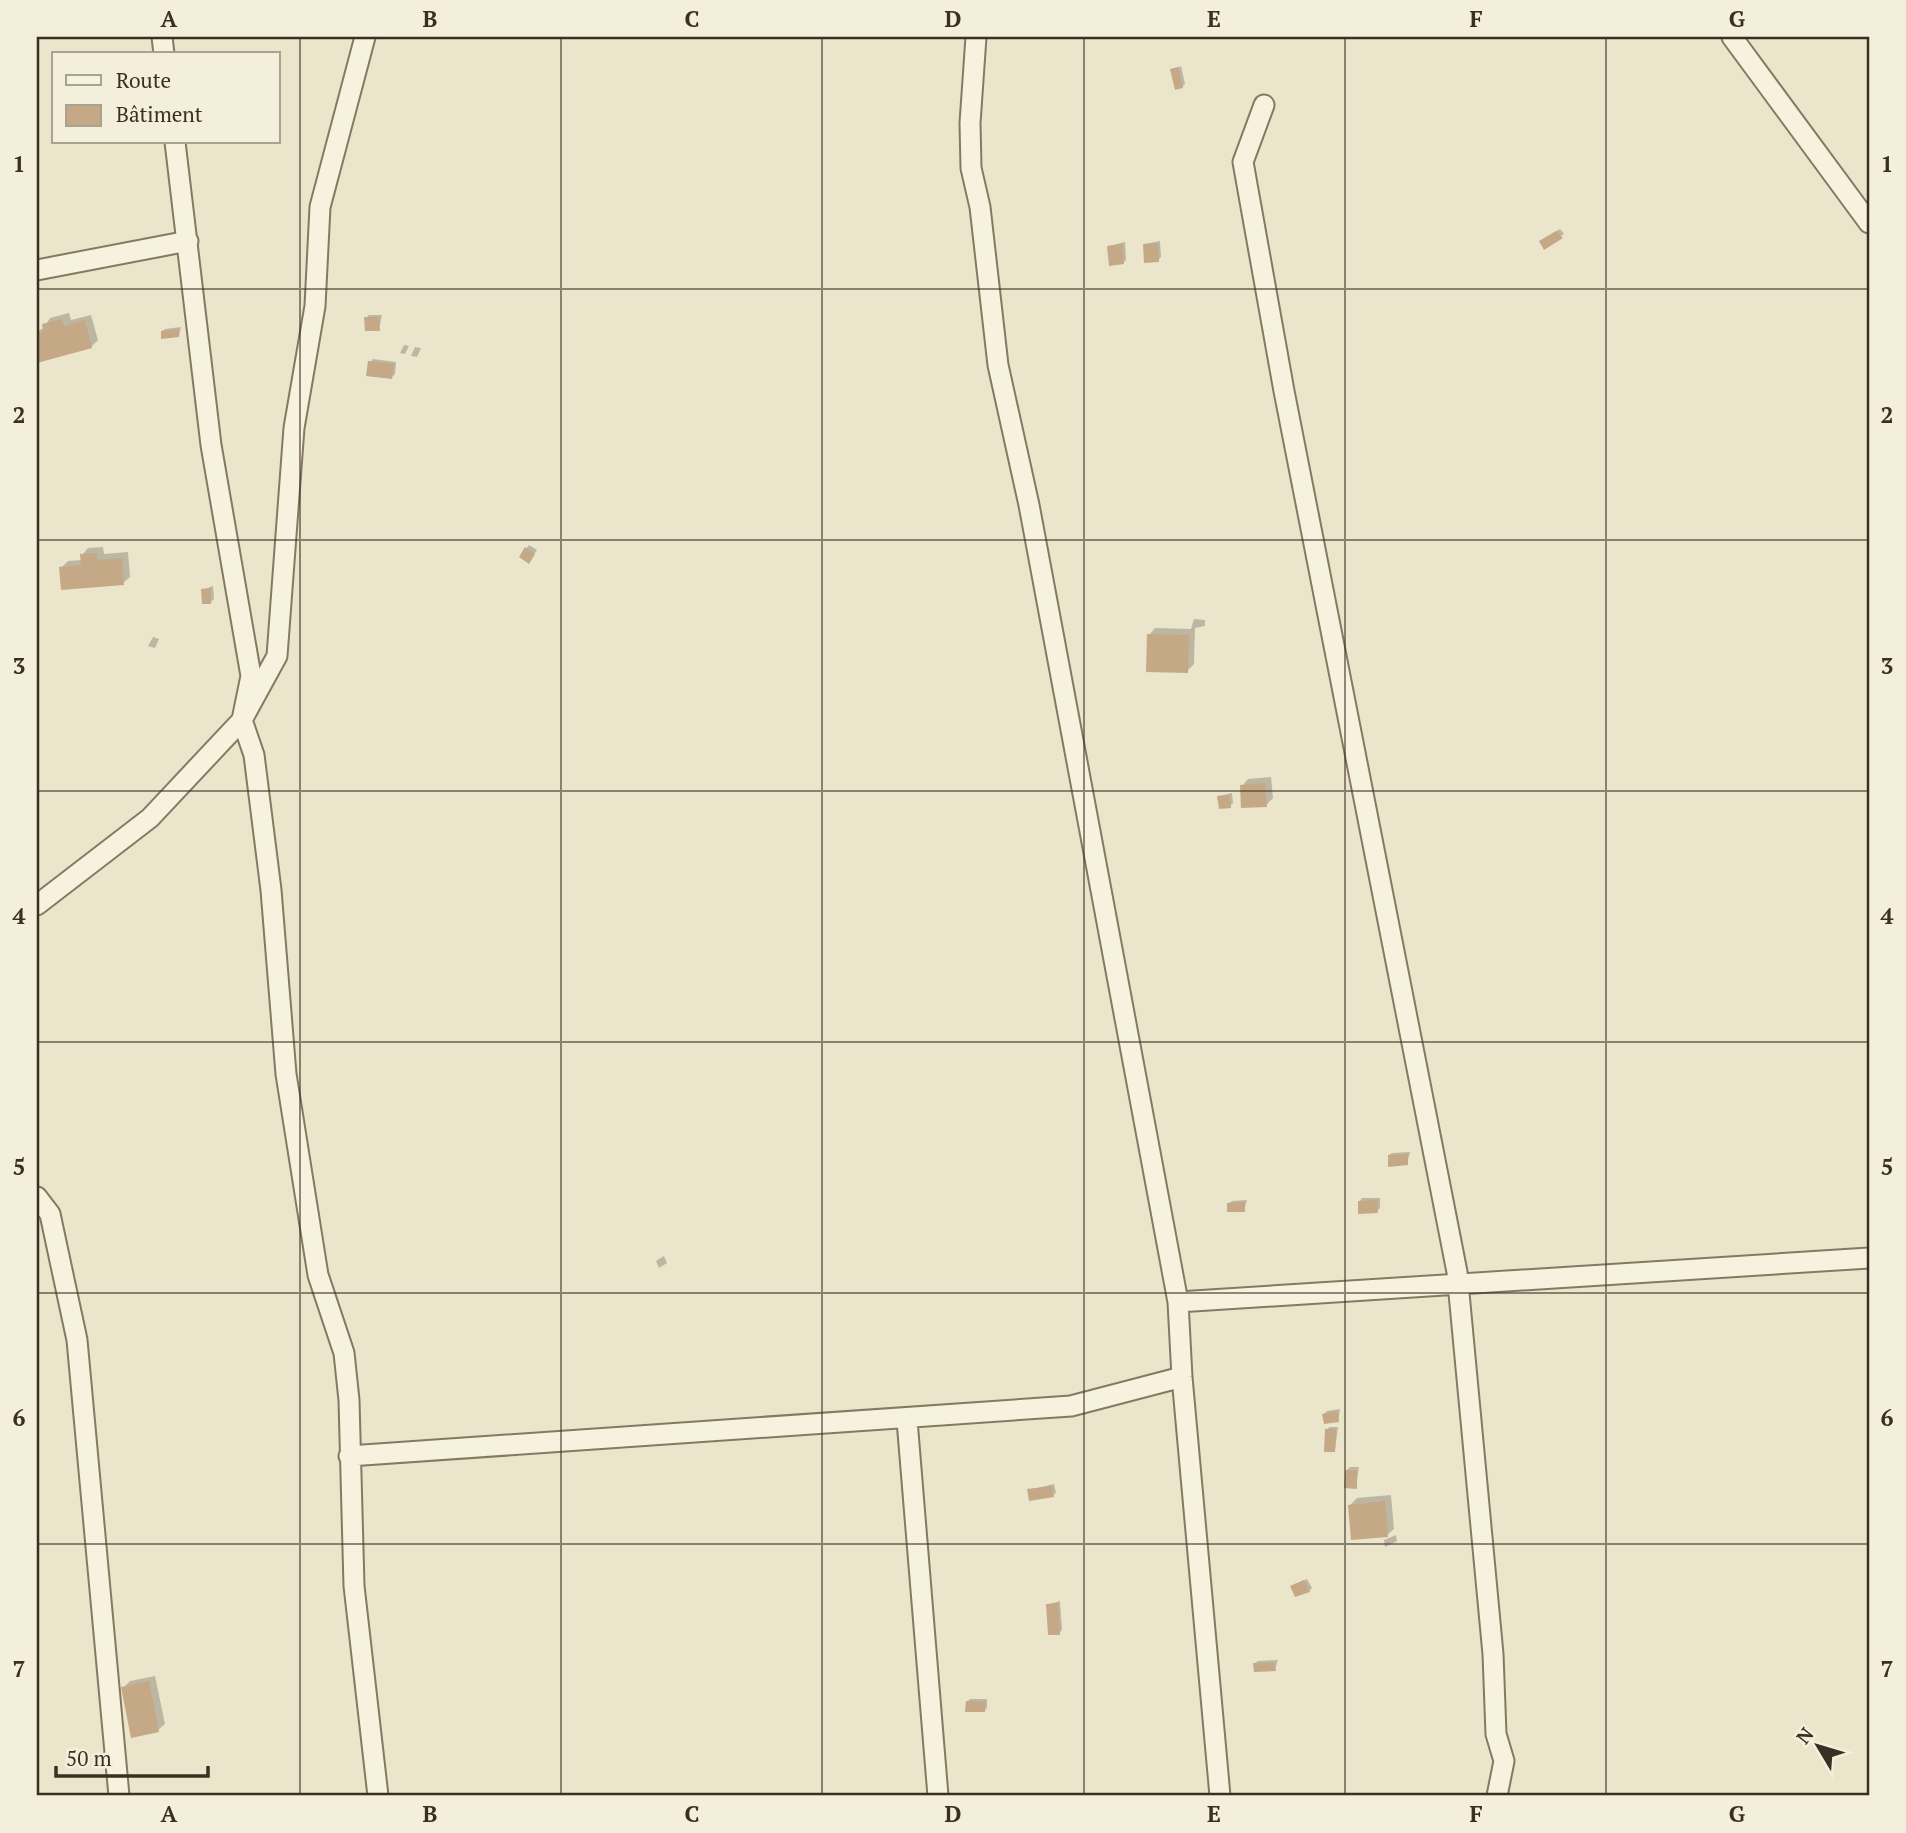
<svg xmlns="http://www.w3.org/2000/svg" width="1906" height="1833" viewBox="0 0 1906 1833" font-family="'PT Serif',serif">
<style>
.shadow{fill:#0003}
.building{fill:#c5a885}
.lines{fill:none;stroke-linecap:round;stroke-linejoin:round}
.street-casing{stroke:#867961;stroke-width:23}
.street{stroke:#f6f2de;stroke-width:19}
.grid{fill:none;stroke:#383023;stroke-width:2;stroke-opacity:0.55}
.neatline{fill:none;stroke:#383023;stroke-width:2.5}
.grid-label{font-size:23px;text-anchor:middle;font-weight:bold;fill:#383023}
</style>
<rect width="100%" height="100%" fill="#ebe5cb"/>
<path class="shadow" d="M1181,66L1185,84L1182,87L1172,70Z
M1560,229L1564,234L1544,248L1541,241Z
M1160,241L1161,257L1158,260L1145,244Z
M1125,242L1126,260L1123,263L1109,246Z
M69,313L71,320L91,315L98,340L91,347L38,361L37,331L44,328L50,318Z
M369,315H382L379,329L366,318Z
M181,327L179,336L162,331L165,329Z
M404,345L409,346L405,354L400,353Z
M415,347L421,348L417,357L411,356Z
M373,359L396,362L395,374L392,377L370,362Z
M529,545L537,550L531,559L521,556Z
M103,547L104,554L128,552L130,577L123,583L61,568L68,561L82,560V555L88,548Z
M213,586L214,599L211,602L203,590Z
M1194,619L1205,620V626L1195,628L1194,664L1187,671L1149,635L1155,628L1191,629Z
M153,637L159,639L155,648L148,646Z
M1271,777L1273,798L1266,805L1242,786L1248,779Z
M1232,793L1233,803L1230,806L1219,796Z
M1410,1152L1407,1164L1389,1155L1392,1153Z
M1362,1198H1380V1208L1377,1211L1360,1201Z
M1247,1200L1244,1210L1229,1204L1232,1201Z
M664,1256L667,1263L659,1268L656,1261Z
M1340,1409L1338,1421L1324,1414L1327,1411Z
M1330,1427H1338L1335,1450L1327,1429Z
M1350,1467H1359L1356,1487L1347,1470Z
M1054,1484L1056,1493L1053,1495L1029,1490Z
M1391,1495L1394,1529L1387,1535L1350,1505L1357,1498Z
M1396,1535L1397,1541L1385,1547L1384,1540Z
M1307,1579L1312,1588L1309,1591L1295,1584Z
M1060,1601L1062,1630L1059,1633L1047,1605Z
M1278,1660L1275,1669L1255,1663L1258,1661Z
M155,1676L165,1724L158,1730L123,1688L130,1681Z
M970,1699H987V1708L984,1711L967,1702Z"/>
<path class="building" d="M1178,67L1183,88L1175,90L1170,69Z
M1556,231L1563,238L1544,250L1539,241Z
M1158,243L1159,262L1144,263L1143,244Z
M1122,244L1124,264L1109,266L1107,246Z
M364,317H379L380,331H365Z
M62,319L64,326L85,320L92,348L37,363V334L43,332L42,324Z
M179,329V337L161,339V331Z
M368,361L394,364L392,379L366,376Z
M525,547L535,554L529,564L519,557Z
M97,553V560L122,558L124,585L61,590L59,567L81,565L80,554Z
M211,588V604H202L201,589Z
M1147,634L1189,635L1188,673L1146,672Z
M1265,783L1267,807L1241,808L1240,785Z
M1230,795L1231,808L1219,809L1217,796Z
M1408,1154V1165L1388,1167V1155Z
M1377,1200L1378,1213L1358,1214V1201Z
M1245,1202V1212H1227V1203Z
M1338,1411L1339,1422L1324,1424L1322,1414Z
M1325,1429H1336L1335,1452H1324Z
M1345,1470H1357V1489L1344,1488Z
M1052,1486L1054,1497L1029,1501L1027,1489Z
M1385,1501L1388,1537L1351,1540L1348,1505Z
M1304,1580L1310,1592L1295,1597L1290,1586Z
M1058,1603L1060,1635H1048L1046,1604Z
M1253,1663H1275L1276,1671L1254,1672Z
M149,1681L159,1732L131,1738L121,1687Z
M966,1701L985,1702V1712H965Z"/>
<g class="lines">
<defs>
<path id="street" d="M162,37L164,54
M976,37L970,123L971,168L980,207L998,365L1029,505L1178,1302L1182,1377L1220,1796
M1732,37L1869,223
M1264,105L1243,162L1284,391L1457,1272L1493,1654L1496,1734L1504,1761L1497,1796
M175,142L211,445L251,676L242,720L254,755L271,890L286,1074L318,1275L344,1353L349,1400L354,1586L378,1796
M37,270L188,241
M37,905L150,818L242,720L277,656L294,428L315,306L320,207L365,37
M37,1197L50,1214L77,1340L119,1796
M1178,1302L1869,1258
M907,1420L938,1796
M349,1456L1071,1406L1182,1377"/>
</defs>
<use href="#street" class="street-casing"/>
<use href="#street" class="street"/>
</g>
<path class="grid" d="M300,37V1796M561,37V1796M822,37V1796M1084,37V1796M1345,37V1796M1606,37V1796M37,289H1869M37,540H1869M37,791H1869M37,1042H1869M37,1293H1869M37,1544H1869"/>
<rect width="1906" height="1833" fill="none" stroke="#f3efda" stroke-width="77"/>
<rect x="52" y="52" width="228" height="91" fill="#f3efda" stroke="#a8a391" stroke-width="2"/>
<rect x="66" y="75" width="35" height="10" fill="#f6f2de" stroke="#a8a391" stroke-width="2"/>
<text x="116" y="88" font-size="21" fill="#383023">Route</text>
<rect x="66" y="105" width="35" height="21" fill="#c5a885" stroke="#a8a391" stroke-width="2"/>
<text x="116" y="122" font-size="21" fill="#383023">Bâtiment</text>
<g transform="translate(1818 1746) rotate(308)" stroke="#f3efda" stroke-width="5" paint-order="stroke">
<path d="M0-5L12 26L0 18L-12 26Z" fill="#383023"/>
<text y="-10" font-size="19" font-weight="bold" text-anchor="middle" fill="#383023">N</text>
</g>
<path d="M56 1766v10h152v-10" fill="none" stroke="#383023" stroke-width="3.5"/>
<text x="66" y="1766" font-size="21" fill="#383023" stroke="#f3efda" stroke-width="5" paint-order="stroke">50 m</text>
<rect x="38" y="38" width="1830" height="1756" class="neatline"/>
<g class="grid-label">
<text x="169" y="27">A</text>
<text x="430" y="27">B</text>
<text x="692" y="27">C</text>
<text x="953" y="27">D</text>
<text x="1214" y="27">E</text>
<text x="1476" y="27">F</text>
<text x="1737" y="27">G</text>
<text x="19" y="172">1</text>
<text x="1887" y="172">1</text>
<text x="19" y="423">2</text>
<text x="1887" y="423">2</text>
<text x="19" y="674">3</text>
<text x="1887" y="674">3</text>
<text x="19" y="924">4</text>
<text x="1887" y="924">4</text>
<text x="19" y="1175">5</text>
<text x="1887" y="1175">5</text>
<text x="19" y="1426">6</text>
<text x="1887" y="1426">6</text>
<text x="19" y="1677">7</text>
<text x="1887" y="1677">7</text>
<text x="169" y="1822">A</text>
<text x="430" y="1822">B</text>
<text x="692" y="1822">C</text>
<text x="953" y="1822">D</text>
<text x="1214" y="1822">E</text>
<text x="1476" y="1822">F</text>
<text x="1737" y="1822">G</text>
</g>
</svg>
